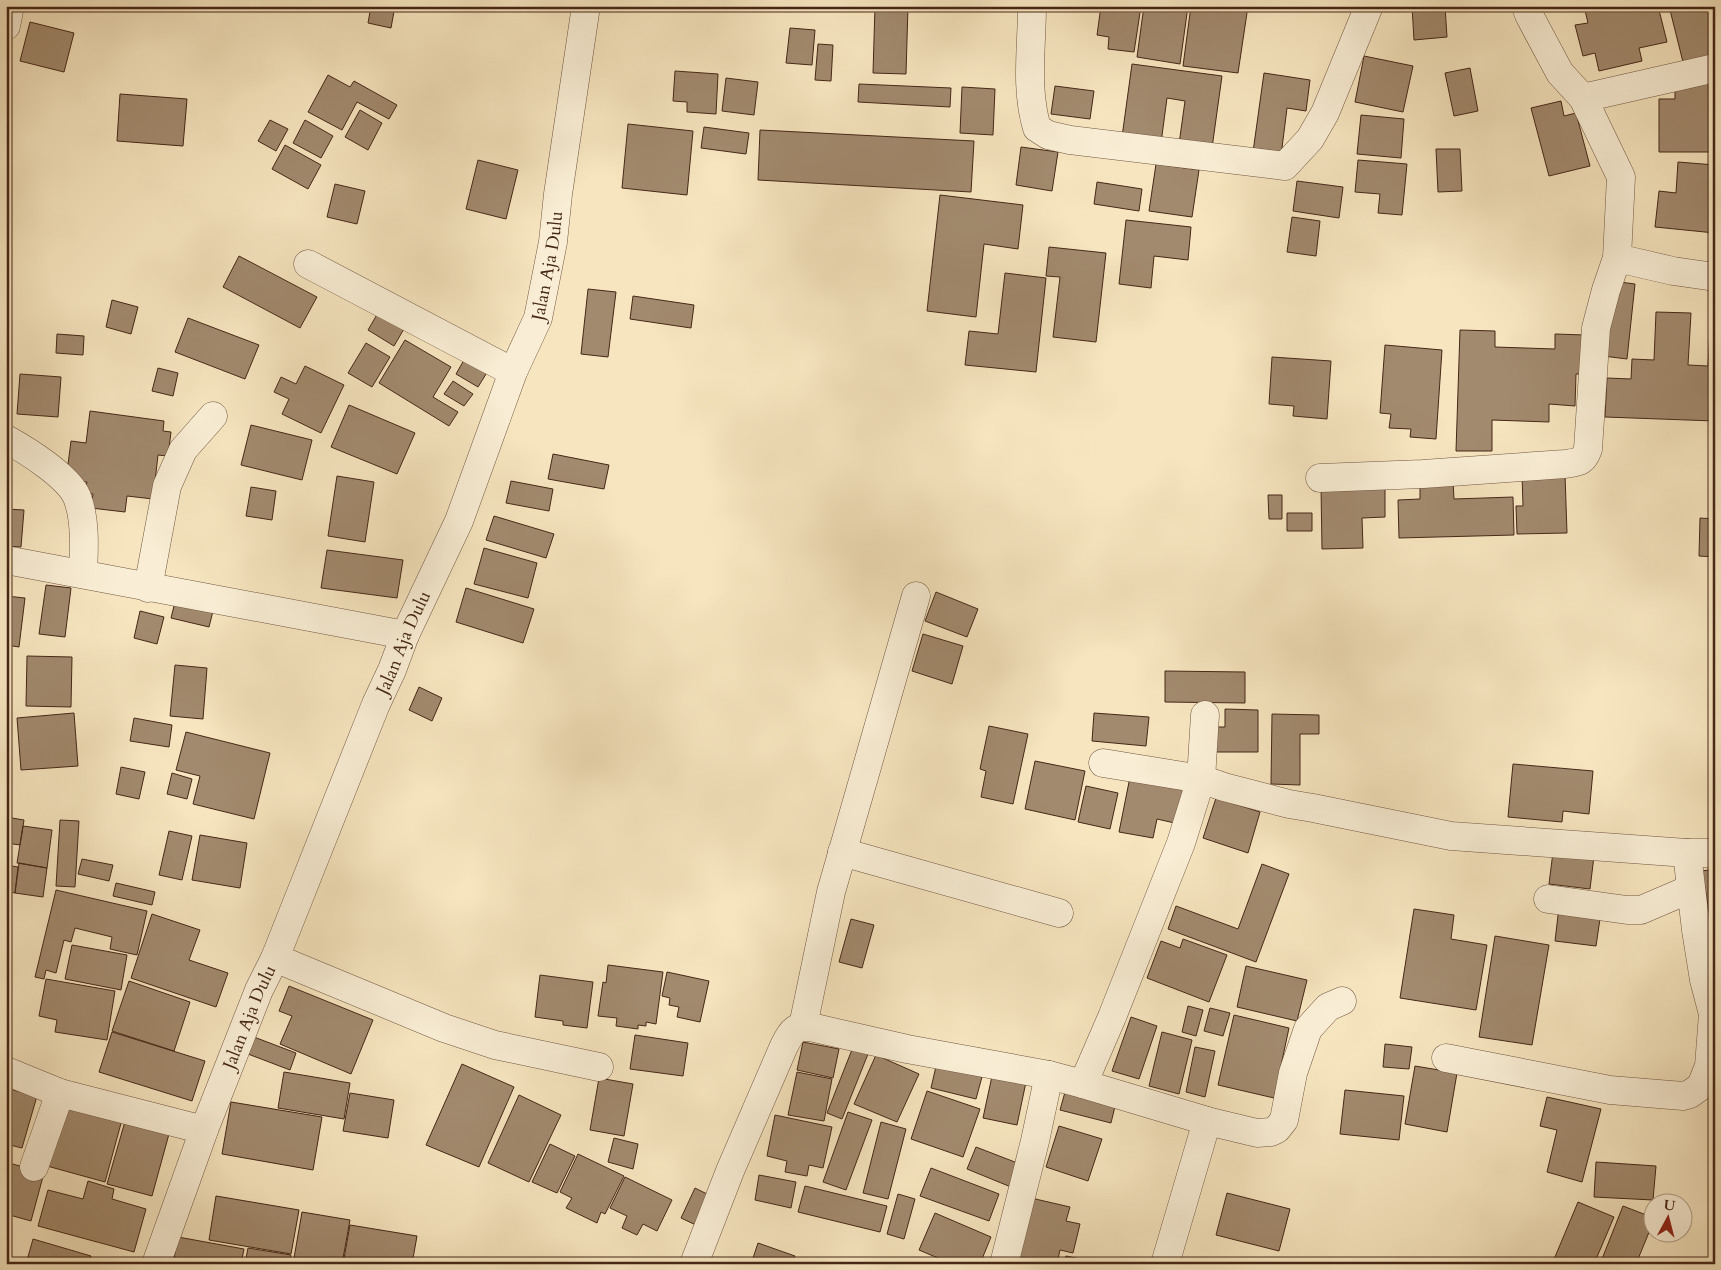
<svg xmlns="http://www.w3.org/2000/svg" width="1721" height="1270" viewBox="0 0 1721 1270" font-family="Cardo,serif">
<style>
.building{fill:#a28a6e;stroke:#462717}
.lines{fill:none;stroke-linecap:round;stroke-linejoin:round}
.minor-casing{stroke:#725641;stroke-width:29}
.minor{stroke:#f9eed5;stroke-width:28}
.labels{text-anchor:middle;stroke-width:5;stroke-linejoin:round;paint-order:stroke}
.street-label{font-size:18px;fill:#462717;stroke:#f9eed5}
</style>
<rect width="100%" height="100%" fill="#f6e5bf"/>
<filter id="stains"><feTurbulence type="fractalNoise" baseFrequency=".004" numOctaves="4"/><feColorMatrix values="0 0 0 0 .2 0 0 0 0 .09 0 0 0 0 .02 0 0 0 .5 -.17"/></filter>
<radialGradient id="worn" r=".72"><stop offset=".6" stop-color="#630" stop-opacity="0"/><stop offset="1" stop-color="#630" stop-opacity=".3"/></radialGradient>
<path class="building" d="M371,6H395L391,28L368,23Z
M707,6H756V11Z
M875,6H908L906,74L873,73Z
M1101,6H1141L1134,52L1108,49L1109,37L1097,35Z
M1144,6H1188L1180,64L1137,57Z
M1191,6H1248L1238,73L1183,66Z
M1412,6H1445L1447,37L1414,40Z
M1584,6H1658L1667,42L1639,48L1642,61L1599,71L1595,53L1583,56L1575,25L1588,23Z
M1669,6H1715V54L1683,62Z
M30,22L74,33L64,72L20,61Z
M790,28L815,30L812,65L786,63Z
M818,44L833,45L831,81L815,80Z
M1364,56L1413,66L1403,112L1355,102Z
M1132,64L1222,76L1212,148L1179,144L1185,101L1167,98L1161,143L1122,137Z
M1470,68L1478,111L1454,116L1445,73Z
M675,71L718,74L716,114L687,112V102L673,101Z
M1264,73L1310,80L1306,111L1287,108L1281,156L1253,152Z
M328,75L350,87L354,81L397,105L389,119L357,102L342,130L308,112Z
M726,78L758,82L754,115L722,111Z
M1675,81H1712V152H1659V99H1675Z
M859,84L951,88L950,107L858,102Z
M1055,86L1094,91L1090,119L1051,114Z
M962,87L995,89L993,135L960,133Z
M120,94L187,99L183,146L117,141Z
M1561,101L1564,116L1576,113L1590,166L1549,176L1531,108Z
M360,110L382,123L368,150L345,137Z
M1361,115L1404,119L1401,158L1357,154Z
M270,120L288,129L276,151L258,141Z
M305,120L333,136L321,158L293,143Z
M628,124L693,131L687,195L622,188Z
M704,127L749,133L746,154L701,148Z
M760,130L974,141L971,192L758,180Z
M285,145L321,165L308,189L272,169Z
M1021,147L1058,152L1052,191L1016,185Z
M1436,149H1460L1462,191L1438,192Z
M478,160L518,170L506,219L466,209Z
M1358,160L1407,164L1402,215L1378,213L1380,194L1355,192Z
M1678,162L1715,165V233L1655,227L1659,191L1676,193Z
M1156,164L1199,170L1192,217L1149,211Z
M1297,181L1343,187L1339,218L1293,211Z
M1097,182L1142,189L1139,211L1094,204Z
M335,184L365,191L357,224L327,217Z
M940,195L1023,205L1018,249L984,244L976,317L927,311Z
M1292,217L1320,221L1316,256L1287,252Z
M1126,220L1191,227L1188,260L1154,256L1151,288L1119,284Z
M1049,247L1106,253L1096,342L1053,337L1060,277L1046,276Z
M239,256L317,297L300,328L223,287Z
M1005,273L1046,278L1036,372L965,365L969,331L998,334Z
M1612,281L1635,284L1627,359L1603,356Z
M588,289L616,292L608,357L581,354Z
M633,296L694,305L691,328L630,319Z
M112,300L138,307L131,334L106,327Z
M382,306L408,322L394,346L368,330Z
M1656,312L1691,313L1688,365L1708,366L1710,329L1715,330V421L1605,417L1607,378L1631,379L1632,359L1654,360Z
M188,318L259,345L245,379L175,352Z
M1460,330L1495,331V347L1555,349V334L1585,335L1584,374H1576L1575,406L1549,404V422L1492,420V451H1456Z
M57,334L84,336L83,355L56,353Z
M405,340L451,367L433,397L458,412L449,426L379,383Z
M366,343L390,357L372,387L348,373Z
M1385,345L1442,350L1436,439L1410,437L1411,429L1389,428L1391,414L1380,413Z
M468,353L491,366L478,387L456,374Z
M1272,357L1331,361L1327,419L1293,416L1294,406L1269,404Z
M305,366L344,385L321,433L282,414L289,399L274,392L281,377L296,384Z
M158,368L178,373L173,396L152,391Z
M20,374L61,377L58,417L17,414Z
M453,381L473,394L464,406L444,394Z
M349,405L415,433L397,474L331,447Z
M90,411L164,421L163,431L171,432L168,456L158,455L153,499L127,496L125,512L91,508L93,494L85,493L87,482L66,480L71,441L86,443Z
M251,425L312,440L302,480L241,465Z
M553,454L609,465L604,489L548,479Z
M1565,474L1567,533L1517,534L1516,506H1523L1522,475Z
M337,476L374,482L365,542L328,536Z
M511,481L553,489L549,511L506,503Z
M1453,481L1454,499L1513,497L1514,535L1399,538L1398,500L1420,499V482Z
M1385,486V517L1362,518L1363,548L1322,549L1321,487Z
M251,487L276,491L272,520L246,516Z
M1268,495H1282V519H1269Z
M6,509L24,510L21,547L6,546Z
M1287,513H1312V531H1287Z
M494,516L554,534L546,558L486,540Z
M1700,518L1715,519V557L1699,556Z
M484,548L537,563L528,598L474,584Z
M327,550L403,560L397,598L321,588Z
M46,585L71,588L65,637L39,634Z
M466,588L534,609L523,643L456,622Z
M936,592L978,609L967,637L925,621Z
M6,596L25,598L19,647L6,645Z
M176,598L214,607L209,627L171,618Z
M140,611L164,617L157,644L134,638Z
M923,634L963,646L952,684L912,671Z
M27,656L72,657L71,707L26,706Z
M175,665L207,668L203,719L170,716Z
M1165,671L1245,672V703L1165,702Z
M419,687L442,698L432,721L409,710Z
M1225,709L1258,710V752H1211V727H1225Z
M74,713L78,766L21,770L17,718Z
M1094,713L1149,717L1146,746L1092,741Z
M1272,714L1319,715V734H1300V785L1271,784Z
M134,718L172,725L169,747L130,741Z
M989,726L1028,734L1013,804L981,797L986,771L980,769Z
M186,732L270,753L254,819L193,804L200,776L176,770Z
M1035,761L1085,771L1075,820L1025,809Z
M1513,764L1593,771L1589,814L1563,811L1562,822L1508,817Z
M121,767L145,772L139,799L116,794Z
M172,773L192,779L187,799L167,794Z
M1130,777L1187,788L1179,824L1157,819L1153,838L1119,832Z
M1086,786L1118,793L1110,829L1078,822Z
M1216,798L1260,812L1248,853L1203,838Z
M6,817L24,820L20,845L6,843Z
M60,820L79,821L75,887L56,886Z
M23,826L52,830L47,868L17,863Z
M169,831L192,836L182,880L159,875Z
M200,835L247,843L240,888L192,880Z
M1553,852L1594,856L1590,889L1549,884Z
M82,859L113,865L109,881L78,874Z
M19,863L47,868L43,897L15,893Z
M1262,864L1289,874L1256,962L1168,929L1176,906L1238,929Z
M6,865L18,867L15,893L6,891Z
M1715,869V946L1702,871Z
M116,883L155,892L152,905L113,896Z
M56,890L147,911L137,955L110,949L112,937L75,928L71,942L64,940L56,973L46,970L44,979L35,977Z
M1559,907L1601,912L1596,946L1555,941Z
M1414,909L1454,915L1451,939L1487,945L1476,1010L1400,998Z
M152,914L200,930L189,960L228,973L216,1007L131,978Z
M851,919L874,925L862,968L839,962Z
M1495,936L1549,945L1532,1045L1479,1037Z
M1183,939L1227,955L1209,1002L1147,978L1161,941L1180,948Z
M72,945L127,955L121,990L65,979Z
M608,965L663,972L656,1024L646,1022V1026L638,1025V1029L616,1026L617,1018L598,1016L603,982L606,983Z
M1246,966L1307,980L1297,1021L1237,1007Z
M667,972L709,981L700,1022L677,1017L679,1007L669,1005L670,998L662,996Z
M540,975L593,982L587,1028L563,1025V1021L535,1017Z
M46,979L115,991L107,1040L55,1032L57,1020L39,1016Z
M129,981L190,1002L174,1051L112,1031Z
M289,986L373,1020L351,1074L280,1044L292,1016L279,1011Z
M1188,1006L1203,1010L1196,1036L1182,1032Z
M1210,1008L1230,1013L1223,1036L1204,1031Z
M1234,1015L1289,1028L1274,1098L1218,1085Z
M1131,1017L1157,1026L1139,1079L1112,1071Z
M112,1032L205,1061L192,1101L99,1072Z
M1162,1032L1192,1040L1179,1094L1149,1086Z
M635,1035L688,1043L683,1076L630,1069Z
M254,1037L296,1053L290,1070L248,1054Z
M803,1042L839,1049L833,1078L797,1070Z
M855,1042L870,1049L842,1119L827,1113Z
M1385,1044L1412,1047L1409,1069L1383,1067Z
M1195,1047L1215,1051L1205,1097L1186,1092Z
M876,1055L919,1074L897,1122L854,1104Z
M937,1062L983,1073L976,1099L931,1088Z
M462,1064L514,1087L479,1167L426,1145Z
M1415,1066L1457,1073L1447,1132L1405,1124Z
M284,1072L350,1083L344,1119L278,1108Z
M797,1072L832,1079L824,1121L788,1115Z
M992,1076L1026,1082L1017,1125L983,1118Z
M599,1078L633,1084L624,1136L590,1130Z
M1067,1085L1117,1098L1111,1123L1060,1110Z
M6,1088L37,1096L22,1148L6,1144Z
M1345,1090L1404,1096L1399,1140L1340,1134Z
M927,1091L980,1109L963,1157L911,1139Z
M350,1093L394,1100L388,1138L343,1131Z
M519,1095L561,1115L529,1182L488,1163Z
M1547,1097L1601,1109L1582,1182L1547,1172L1557,1130L1540,1126Z
M66,1100L123,1116L105,1182L47,1166Z
M231,1102L322,1117L313,1170L222,1154Z
M128,1111L172,1123L152,1196L107,1184Z
M848,1112L872,1120L846,1190L823,1182Z
M775,1115L832,1127L823,1168L809,1165L807,1176L785,1172L787,1161L767,1156Z
M881,1122L906,1129L888,1199L863,1193Z
M1059,1126L1102,1139L1088,1181L1046,1167Z
M614,1138L638,1144L633,1169L608,1162Z
M550,1144L575,1156L557,1193L532,1182Z
M976,1147L1020,1164L1011,1187L967,1169Z
M578,1154L624,1176L605,1214L601,1212L597,1223L566,1208L572,1198L560,1192Z
M6,1162L44,1173L31,1221L6,1214Z
M1596,1162L1656,1166L1653,1200L1594,1197Z
M931,1168L999,1194L989,1221L920,1196Z
M759,1175L796,1182L791,1208L755,1200Z
M625,1177L672,1200L657,1231L643,1224L637,1235L622,1228L627,1216L610,1208Z
M88,1181L114,1189L112,1199L146,1209L134,1252L38,1226L48,1190L83,1199Z
M805,1186L887,1206L880,1232L798,1212Z
M695,1188L711,1196L698,1226L681,1218Z
M1227,1193L1290,1209L1279,1251L1216,1235Z
M898,1194L915,1199L904,1239L887,1234Z
M216,1196L299,1210L291,1254L209,1240Z
M1031,1198L1070,1207L1066,1221L1080,1224L1073,1253L1060,1250L1057,1264H1012Z
M1578,1202L1614,1217L1594,1264H1552Z
M1623,1206L1654,1218V1220L1636,1264H1600Z
M302,1212L350,1220L342,1264H293Z
M935,1213L991,1237L980,1264H952L919,1250Z
M350,1225L417,1236L412,1264H343Z
M1714,1232L1715,1264H1709Z
M178,1237L244,1249L241,1264H173Z
M33,1239L91,1256L89,1264H26Z
M758,1243L795,1256L792,1264H751Z
M248,1248L291,1255L290,1264H245Z
M1066,1256L1108,1264H1064Z"/>
<g class="lines">
<defs>
<g id="minor">
<path d="M1032,6C1032,47 1025,88 1037,128L1048,135L1070,140L1285,166L1310,139L1325,113L1369,6"/>
<path d="M6,26L10,6"/>
<path d="M1583,98L1715,68"/>
<path d="M1617,258L1673,271L1715,277"/>
<path d="M308,264L513,372"/>
<path d="M6,439C26,450 68,476 77,497C86,520 84,550 83,574"/>
<path d="M1320,478L1423,474L1565,464C1578,462 1583,463 1588,449L1596,328L1606,290L1617,258L1621,177L1583,98L1560,73L1529,15L1526,6"/>
<path d="M6,560L405,635"/>
<path d="M148,588L167,486L183,450L213,416"/>
<path d="M1103,763L1201,779L1205,715"/>
<path d="M842,852L1059,913"/>
<path d="M1548,899L1627,910H1641L1690,889"/>
<path d="M275,958L444,1028L495,1045L599,1067"/>
<path d="M803,1026L831,892L916,596"/>
<path d="M1446,1058L1610,1090L1683,1096L1690,1094L1701,1086L1709,1066L1713,1014L1704,980L1696,930L1687,853H1715"/>
<path d="M6,1071L60,1093L204,1130"/>
<path d="M1083,1084L1207,1121L1257,1133L1271,1132L1277,1129L1284,1120L1293,1073L1308,1029L1328,1007L1342,1001"/>
<path d="M34,1167L60,1093"/>
<path id="s1" d="M156,1264L204,1130L259,990L275,958L376,704L392,670L405,635L459,521L513,372L538,318L553,242L558,194L586,6"/>
<path d="M694,1264L730,1171L784,1046C793,1029 795,1025 815,1028L907,1049L1049,1075"/>
<path d="M1004,1264L1035,1141L1049,1075L1083,1084L1112,1017L1181,843L1201,779L1224,787L1289,804L1313,808L1451,836L1687,853"/>
<path d="M1165,1264L1207,1121"/>
</g>
</defs>
<use href="#minor" class="minor-casing"/>
<use href="#minor" class="minor"/>
</g>
<g class="labels">
<g class="street-label">
<text dy="6" stroke="none"><textPath href="#s1" startOffset="1074">Jalan Aja Dulu</textPath></text>
<text dy="6" stroke="none"><textPath href="#s1" startOffset="669">Jalan Aja Dulu</textPath></text>
<text dy="6" stroke="none"><textPath href="#s1" startOffset="264">Jalan Aja Dulu</textPath></text>
</g>
</g>
<rect width="1721" height="1270" fill="none" stroke="#f6e5bf" stroke-width="25"/>
<rect x="8" y="8" width="1706" height="1255" fill="none" stroke="#462717" stroke-width="2.5"/>
<rect x="12" y="12" width="1696" height="1245" fill="none" stroke="#462717"/>
<g transform="translate(1668 1218) rotate(7)"><circle r="24" fill="#f9eed5" stroke="#b19e89"/>
<path d="M0-4L9 19L0 12L-9 19Z" fill="#8f2418"/>
<text y="-8" font-size="14" font-weight="bold" text-anchor="middle" fill="#462717">U</text>
</g>
<rect width="100%" height="100%" filter="url(#stains)"/>
<rect width="100%" height="100%" fill="url(#worn)"/>
</svg>
